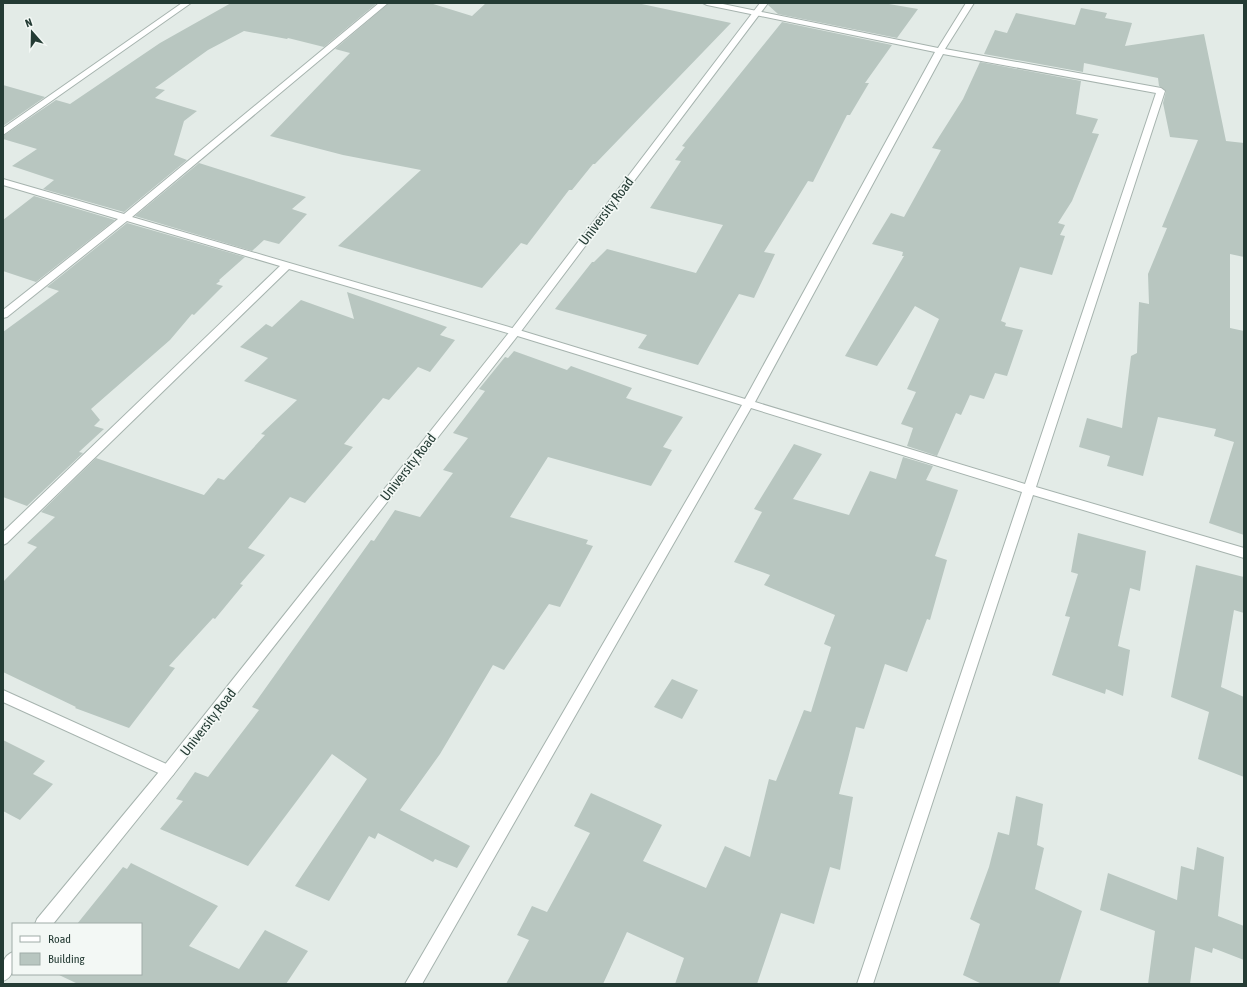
<svg xmlns="http://www.w3.org/2000/svg" width="1247" height="987" viewBox="0 0 1247 987" font-family="'Asap Condensed',sans-serif">
<style>
.building{fill:#b8c6c0}
.lines{fill:none;stroke-linecap:round;stroke-linejoin:round}
.minor-casing{stroke:#a6b3ae;stroke-width:2}
.tertiary-casing{stroke:#a6b3ae;stroke-width:2}
.minor{fill:#fff;fill-rule:evenodd}
.tertiary{fill:#fff;fill-rule:evenodd}
.labels{text-anchor:middle;stroke-width:3.5;stroke-linejoin:round;paint-order:stroke}
.street-label{font-size:14px;fill:#243b34;stroke:#f3f8f5}
</style>
<rect width="100%" height="100%" fill="#e3ebe7"/>
<path class="building" d="M231,3H377L324,47L288,38L287,39L244,31L208,50L155,88L165,90L155,98L197,111L184,121L174,155L187,160L124,212L43,189L54,180L12,166L37,149L3,139V136L56,100L70,104L160,43Z
M389,3H430L472,16L486,3H637L731,23L595,164H593L572,190H569L527,245L521,243L482,288L338,246L421,170L343,155L270,136L350,53L335,49Z
M769,3H883L918,9L897,38L778,14L768,5Z
M1081,8L1107,13L1105,18L1132,23L1125,46L1204,34L1226,141L1244,143V257L1230,254V328L1244,331V535L1209,523L1234,442L1214,436L1216,429L1158,417L1143,476L1107,466L1110,456L1079,447L1087,418L1122,428L1131,356L1137,353L1139,302L1149,304L1148,274L1167,228L1162,227L1198,140L1170,137L1163,103L1166,91L1159,86L1158,78L1084,63L1083,72L984,54L995,30L1007,33L1016,13L1075,25Z
M782,22L892,45L865,83H869L850,115H847L813,182L808,181L764,252L775,254L754,298L739,294L698,365L638,348L647,335L555,309L592,262H594L607,249L696,273L723,225L650,208L681,161L675,160L685,147L682,146Z
M980,62L1081,81L1076,114L1098,119L1092,133L1099,134L1072,201L1058,223L1065,225L1060,235L1065,236L1052,275L1020,267L1001,321L1006,323L1005,326L1023,330L1007,376L995,373L984,399L970,395L961,415L956,413L937,456L907,446L913,428L901,424L916,392L907,389L939,319L915,306L877,366L845,356L904,256H902L903,252L872,244L891,213L904,217L941,150L932,148L963,99Z
M3,85L45,97L3,126Z
M199,163L306,197L292,209L307,214L279,244L264,240L252,251L135,216Z
M34,196L115,220L36,282L3,271V220Z
M127,223L245,257L219,280L220,281L216,284L223,286L194,315L192,314L170,340L91,409L100,420L94,426L104,429L79,452L83,453L27,506L3,497V332L59,291L47,287Z
M347,292L447,327L440,335L455,340L430,372L418,367L389,400L383,398L344,444L353,447L305,503L290,497L248,548L265,555L240,584L243,585L215,619L213,618L169,666L175,668L129,728L75,708L76,707L3,672V582L37,547L27,543L55,517L41,512L96,458L204,495L218,478L224,480L265,435L261,434L297,400L244,381L268,358L240,347L266,324L272,327L301,300L354,319Z
M514,351L567,370L571,366L632,388L626,398L683,417L663,447L672,450L651,486L548,457L510,517L588,540L586,544L593,546L560,607L549,604L504,670L493,665L440,754L400,810L470,846L457,868L435,859L433,862L378,833L375,839L369,836L329,901L295,886L367,779L332,754L248,866L160,829L183,801L176,799L195,772L208,777L259,710L252,707L371,540L374,541L395,510L420,517L453,473L443,470L468,438L453,433L485,391L479,389L505,357L508,358Z
M794,444L822,454L793,499L849,515L870,471L896,479L903,457L933,466L926,480L958,490L935,556L947,560L930,620L927,619L907,672L885,664L864,729L856,727L839,794L853,797L840,870L830,867L814,924L781,913L757,984H675L684,958L627,932L603,984H506L529,940L517,935L532,906L547,912L590,833L574,826L591,793L662,825L643,861L706,888L725,846L750,857L769,779L776,781L804,710L811,712L831,647L824,644L835,615L764,585L770,575L734,562L762,512L754,509Z
M1078,533L1146,551L1140,591L1130,588L1118,646L1130,650L1123,696L1106,689L1105,694L1052,675L1070,617L1065,616L1078,574L1071,572Z
M1196,565L1244,577V613L1234,610L1221,687L1244,697V777L1198,759L1209,712L1171,697Z
M672,679L698,690L682,719L654,707Z
M3,740L45,761L33,774L53,784L20,820L3,811Z
M1016,796L1043,804L1037,845L1044,848L1035,889L1082,911L1059,984H982L963,975L980,924L970,919L989,867L998,832L1009,835Z
M1197,847L1224,857L1218,916L1244,926V960L1213,948L1212,953L1195,947L1190,984H1148L1155,931L1100,910L1108,873L1177,900L1181,866L1194,870Z
M131,863L218,906L189,946L239,969L265,930L308,951L286,984H78L57,974H141V924H77L123,867L127,869Z"/>
<g class="lines">
<defs>
<path id="minor" d="M182,3H191L3,135V128Z
M379,3H388L132,217L519,330L745,399L935,52L707,5L703,3H718L938,48L966,3H974L945,49L1161,88L1165,91L1036,487L1244,548V558L1033,495L873,984H857L1022,492L751,408L422,984H405L742,405L511,334L289,269L7,543L3,545V532L280,266L127,221L7,317L3,318V310L118,219L3,185V179L124,214ZM943,54L1156,93L1025,484L755,402Z
M3,690L173,767L175,771L173,775L168,777L163,775L3,702Z"/>
<path id="tertiary" d="M760,3H768L519,334L173,775L53,924H35L37,919L163,767L511,330Z
M13,952C13,964 16,976 3,981C3,969 0,957 13,952Z"/>
</defs>
<use href="#minor" class="minor-casing"/>
<use href="#tertiary" class="tertiary-casing"/>
<use href="#minor" class="minor"/>
<use href="#tertiary" class="tertiary"/>
</g>
<g class="labels">
<g class="street-label">
<text transform="translate(606 211) rotate(-53)" y="5">University Road</text>
<text transform="translate(408 467) rotate(-52)" y="5">University Road</text>
<text transform="translate(208 722) rotate(-52)" y="5">University Road</text>
</g>
</g>
<rect width="1247" height="987" fill="none" stroke="#243b34" stroke-width="8"/>
<rect x="12" y="923" width="130" height="52" fill="#f3f8f5" stroke="#a0aca8"/>
<rect x="20" y="936" width="20" height="6" fill="#ffffff" stroke="#a0aca8"/>
<text x="48" y="943" font-size="12" fill="#243b34">Road</text>
<rect x="20" y="953" width="20" height="12" fill="#b8c6c0" stroke="#a0aca8"/>
<text x="48" y="963" font-size="12" fill="#243b34">Building</text>
<g transform="translate(32 32) rotate(340)" stroke="#f3f8f5" stroke-width="3" paint-order="stroke">
<path d="M0-3L7 15L0 10L-7 15Z" fill="#243b34"/>
<text y="-6" font-size="11" font-weight="bold" text-anchor="middle" fill="#243b34">N</text>
</g>
</svg>
